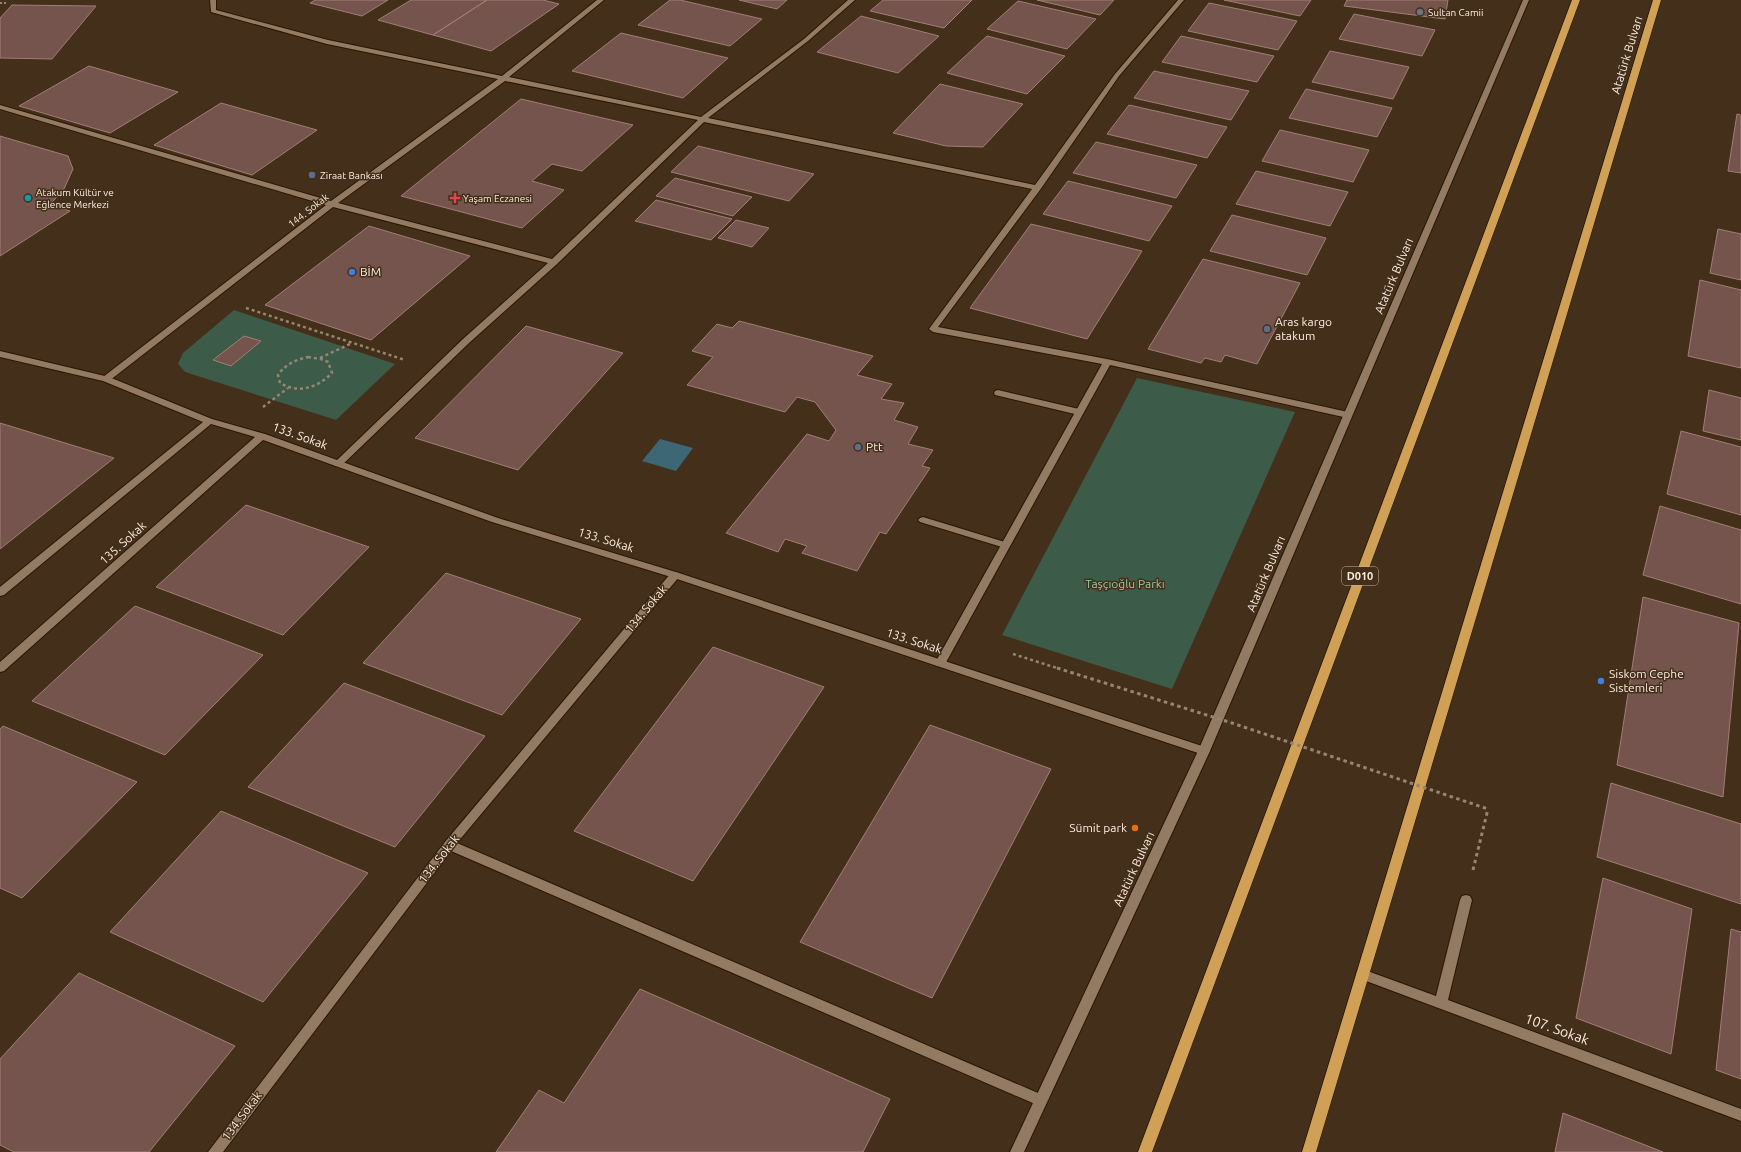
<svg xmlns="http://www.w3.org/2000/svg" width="1741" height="1152" viewBox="0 0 1741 1152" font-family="Ubuntu,sans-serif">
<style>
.green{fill:#3d5b49}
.water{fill:#3e6776}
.building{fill:#74544c;stroke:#a17e76}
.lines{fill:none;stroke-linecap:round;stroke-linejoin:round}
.service-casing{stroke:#2a1603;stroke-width:2}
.minor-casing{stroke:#2a1603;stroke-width:2}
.tertiary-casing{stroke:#2a1603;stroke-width:2}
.secondary-casing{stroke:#2a1603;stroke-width:2}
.trunk-casing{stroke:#2a1603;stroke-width:1}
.path-far2{stroke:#978574;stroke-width:2;stroke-dasharray:2 2;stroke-linecap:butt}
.path-far1{stroke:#978574;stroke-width:2.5;stroke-dasharray:3 3;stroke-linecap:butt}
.path{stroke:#978574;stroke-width:3;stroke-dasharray:3.5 3.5;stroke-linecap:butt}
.service{fill:#937a63;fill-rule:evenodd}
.minor{fill:#937a63;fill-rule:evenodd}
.tertiary{fill:#937a63;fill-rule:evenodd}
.secondary{fill:#937a63;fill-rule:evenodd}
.trunk{fill:#d0a057;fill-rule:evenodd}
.path-bridge-far1{stroke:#978574;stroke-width:2.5;stroke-dasharray:3 3;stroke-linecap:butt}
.path-bridge{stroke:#978574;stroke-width:3;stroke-dasharray:3.5 3.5;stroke-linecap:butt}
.worship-dot{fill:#6b7280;stroke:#442f1a;stroke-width:1.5}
.service-dot{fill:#5c6f8a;stroke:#442f1a;stroke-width:1.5}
.culture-dot{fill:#0f9aa8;stroke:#442f1a;stroke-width:1.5}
.health-dot{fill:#e0444e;stroke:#442f1a;stroke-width:1.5}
.shop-dot{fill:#3f7fe0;stroke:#442f1a;stroke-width:1.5}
.food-dot{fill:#e8710a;stroke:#442f1a;stroke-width:1.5}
.labels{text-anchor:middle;stroke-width:3;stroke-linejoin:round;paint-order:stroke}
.far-poi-label{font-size:10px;fill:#fceee2;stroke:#442f1a;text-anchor:start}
.far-street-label{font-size:10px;fill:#fceee2;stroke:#442f1a}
.shield{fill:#442f1a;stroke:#c5b5a6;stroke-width:1}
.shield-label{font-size:11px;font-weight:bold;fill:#fceee2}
.street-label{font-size:12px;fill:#fceee2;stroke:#442f1a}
.poi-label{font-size:12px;fill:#fceee2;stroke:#442f1a;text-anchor:start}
.park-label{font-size:12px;fill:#92cfa9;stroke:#442f1a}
.near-street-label{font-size:14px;fill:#fceee2;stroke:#442f1a}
</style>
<rect width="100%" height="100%" fill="#442f1a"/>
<path class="green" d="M234,310L395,364L336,420L185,372L178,364L183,353Z
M1137,378L1295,412L1172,689L1002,635Z"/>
<path class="water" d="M660,439L693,448L676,471L642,461Z"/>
<path class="building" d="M315,0H388L362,16L310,3Z
M411,0H487L433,35L378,20Z
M487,0H543L559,4L491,51L433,35Z
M670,0H680L762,19L730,46L638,25Z
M739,0H787L777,9Z
M883,0H972L944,28L870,11Z
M1037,0H1114L1100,15Z
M1224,0H1311L1300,16Z
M1347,0H1448L1445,19L1344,6Z
M1018,1L1096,19L1067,49L987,29Z
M1209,3L1297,21L1278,50L1188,31Z
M12,5L96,6L52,59L0,58V18Z
M1354,14L1435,30L1422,56L1339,39Z
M861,16L939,36L898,73L817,52Z
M621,33L728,58L683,98L572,71Z
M987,36L1065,56L1027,94L947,73Z
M1181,36L1274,56L1257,82L1162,62Z
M1330,51L1409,67L1393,99L1312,82Z
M89,66L178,92L110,133L19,106Z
M1154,71L1249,91L1231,120L1134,98Z
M940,84L1023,104L983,147L946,146L893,133Z
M1306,89L1392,108L1377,137L1289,118Z
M521,99L633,125L582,171L552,164L532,181L564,190L522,228L401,196Z
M221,103L317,130L252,175L154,145Z
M1129,105L1227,127L1207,158L1107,134Z
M1737,114L1741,115V173L1728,171Z
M1280,130L1369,150L1353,182L1262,161Z
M0,136L68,156L73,169L63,191L49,205L70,211L0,256Z
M1096,142L1197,165L1176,198L1073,173Z
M698,146L814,174L789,201L671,172Z
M1256,171L1348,192L1330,226L1236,204Z
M675,178L752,197L733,216L656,196Z
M1068,181L1172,206L1149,241L1043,214Z
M656,200L732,219L711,240L635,221Z
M1232,215L1326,238L1307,275L1210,251Z
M736,220L769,228L752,247L718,238Z
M1031,224L1142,251L1087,339L970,308Z
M369,226L470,256L371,340L265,305Z
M1718,229L1741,234V280L1710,273Z
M1203,259L1300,283L1257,364L1225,355L1221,362L1205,358L1201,363L1148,349Z
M1700,280L1741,290V368L1688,356Z
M739,321L873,356L857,375L892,384L881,399L904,403L894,420L918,427L908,444L933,450L922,466L930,468L886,534L880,532L857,571L802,553L807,546L785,539L778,552L726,533L807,434L829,441L836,430L815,402L797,397L785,412L687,385L713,357L692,351L717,324L732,328Z
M526,326L623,353L518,470L415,438Z
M244,336L261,341L231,366L213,360Z
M1709,390L1741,398V440L1703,431Z
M0,423L114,458L0,549Z
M1681,431L1741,447V515L1667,494Z
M246,505L369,547L283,635L156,587Z
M1660,506L1741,530V604L1643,575Z
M446,573L581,619L502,715L363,663Z
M1643,597L1739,623L1723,797L1617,765Z
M135,606L263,655L165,755L32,701Z
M713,647L824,687L693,881L574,831Z
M344,683L485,736L395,847L248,787Z
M930,725L1051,769L932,998L800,942Z
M3,726L137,782L22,898L0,888V729Z
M1611,783L1741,824V904L1597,857Z
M221,811L368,873L263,1002L110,932Z
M1603,878L1692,909L1671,1054L1576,1018Z
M1731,929L1741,932V1079L1716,1070Z
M79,973L235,1046L149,1152H14L0,1145V1059Z
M640,989L890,1099L863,1152H496L539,1090L564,1103Z
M1563,1113L1663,1152H1555Z"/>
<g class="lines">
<defs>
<path id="service" d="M998,390L1079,409L1083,412L1079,415L995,395L994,393L995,391Z
M923,517L1008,543L1010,545L1005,548L920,522L918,520L920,518Z"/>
<path id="minor" d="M210,0H216V10L328,40L502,76L597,0H604L509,77L701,117L804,39L848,0H855L808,41L708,118L1035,185L1115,74L1178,0H1184L1119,76L1040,190L938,327L1107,359L1348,412L1352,415L1348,418L1110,365L944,666H936L935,663L1102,364L933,332L929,329L1032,189L704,122L557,264L469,343L341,466H335L333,464L335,462L463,339L548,263L333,207L109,381H103L102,379L103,377L326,205L0,109V105L331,201L498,79L327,44L211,12ZM505,81L698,120L552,259L338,203Z
M675,572L679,573L680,575L679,577L457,843L1045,1096L1047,1100L1045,1104L1040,1106L1035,1104L451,851L223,1152H208L445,842L671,573Z
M1466,895L1470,896L1472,900L1448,1000L1741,1109V1121L1358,978L1356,974L1358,970L1362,969L1436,996L1460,900L1462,896Z"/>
<path id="tertiary" d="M0,351L109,377L212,419L265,434L498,518L679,573L1208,748L1210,751L1208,754L1204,755L671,577L492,522L263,440L4,671L0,672V662L255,437L211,424L4,595L0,596V587L203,422L103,381L0,357Z"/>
<path id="secondary" d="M1523,0H1529L1210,751L1024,1152H1010L1198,751Z"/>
<path id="trunk" d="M1572,0H1580L1152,1152H1138Z
M1653,0H1661L1316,1152H1302Z"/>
</defs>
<use href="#service" class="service-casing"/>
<use href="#minor" class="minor-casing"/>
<use href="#tertiary" class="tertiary-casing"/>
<use href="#secondary" class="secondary-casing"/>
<use href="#trunk" class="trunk-casing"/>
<path class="path-far2" d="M0,3H6"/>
<path class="path-far1" d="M246,308L405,360
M308,357L321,359L328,362L332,373C317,388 299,394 280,383L278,375C286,364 295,360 308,357Z
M320,358L352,343
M263,407L288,388"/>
<path class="path" d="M1473,870L1488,809"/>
<use href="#service" class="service"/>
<use href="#minor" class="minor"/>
<use href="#tertiary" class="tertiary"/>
<use href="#secondary" class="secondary"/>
<use href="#trunk" class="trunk"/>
<path class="path-bridge-far1" d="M1013,654L1060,669"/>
<path class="path-bridge" d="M1057,668L1232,723L1488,809"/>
</g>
<circle class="worship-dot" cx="1420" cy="12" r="4"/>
<g class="service-dot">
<circle cx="312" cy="175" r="4"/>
<circle cx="1267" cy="329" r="4"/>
<circle cx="858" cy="447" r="4"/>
</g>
<circle class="culture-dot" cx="28" cy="198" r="4"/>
<path class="health-dot" d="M453 192h4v4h4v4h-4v4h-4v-4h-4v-4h4z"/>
<g class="shop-dot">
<circle cx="352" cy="272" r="4"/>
<circle cx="1601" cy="681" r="4"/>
</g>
<circle class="food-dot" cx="1135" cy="828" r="4"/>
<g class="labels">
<g class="far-poi-label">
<text x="1428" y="16">Sultan Camii</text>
<text x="320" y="179">Ziraat Bankası</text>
<text x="36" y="196">Atakum Kültür ve<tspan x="36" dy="12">Eğlence Merkezi</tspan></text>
<text x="463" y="202">Yaşam Eczanesi</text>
</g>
<g class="far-street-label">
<text transform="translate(308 210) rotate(-38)" y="4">144. Sokak</text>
</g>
<rect class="shield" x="1342" y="567" width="36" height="18" rx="3"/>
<g class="shield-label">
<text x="1360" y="580">D010</text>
</g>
<g class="street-label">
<text transform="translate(1627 55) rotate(-73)" y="4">Atatürk Bulvarı</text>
<text transform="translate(1394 276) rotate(-67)" y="4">Atatürk Bulvarı</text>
<text transform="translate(300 436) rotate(20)" y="4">133. Sokak</text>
<text transform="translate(606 540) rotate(17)" y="4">133. Sokak</text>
<text transform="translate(123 543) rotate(-42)" y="4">135. Sokak</text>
<text transform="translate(1266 574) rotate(-67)" y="4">Atatürk Bulvarı</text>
<text transform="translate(646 609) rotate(-50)" y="4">134. Sokak</text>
<text transform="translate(914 641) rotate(18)" y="4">133. Sokak</text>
<text transform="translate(439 859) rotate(-52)" y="4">134. Sokak</text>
<text transform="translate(1134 869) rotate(-65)" y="4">Atatürk Bulvarı</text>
<text transform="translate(242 1116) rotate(-53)" y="4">134. Sokak</text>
</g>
<g class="poi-label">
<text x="360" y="276">BİM</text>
<text x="1275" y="326">Aras kargo<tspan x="1275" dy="14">atakum</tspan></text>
<text x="866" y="451">Ptt</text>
<text x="1609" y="678">Siskom Cephe<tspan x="1609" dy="14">Sistemleri</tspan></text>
<text x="1127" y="832" text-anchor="end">Sümit park</text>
</g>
<g class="park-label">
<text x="1125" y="588">Taşçıoğlu Parkı</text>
</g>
<g class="near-street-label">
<text transform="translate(1557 1029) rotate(20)" y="5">107. Sokak</text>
</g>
</g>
</svg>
